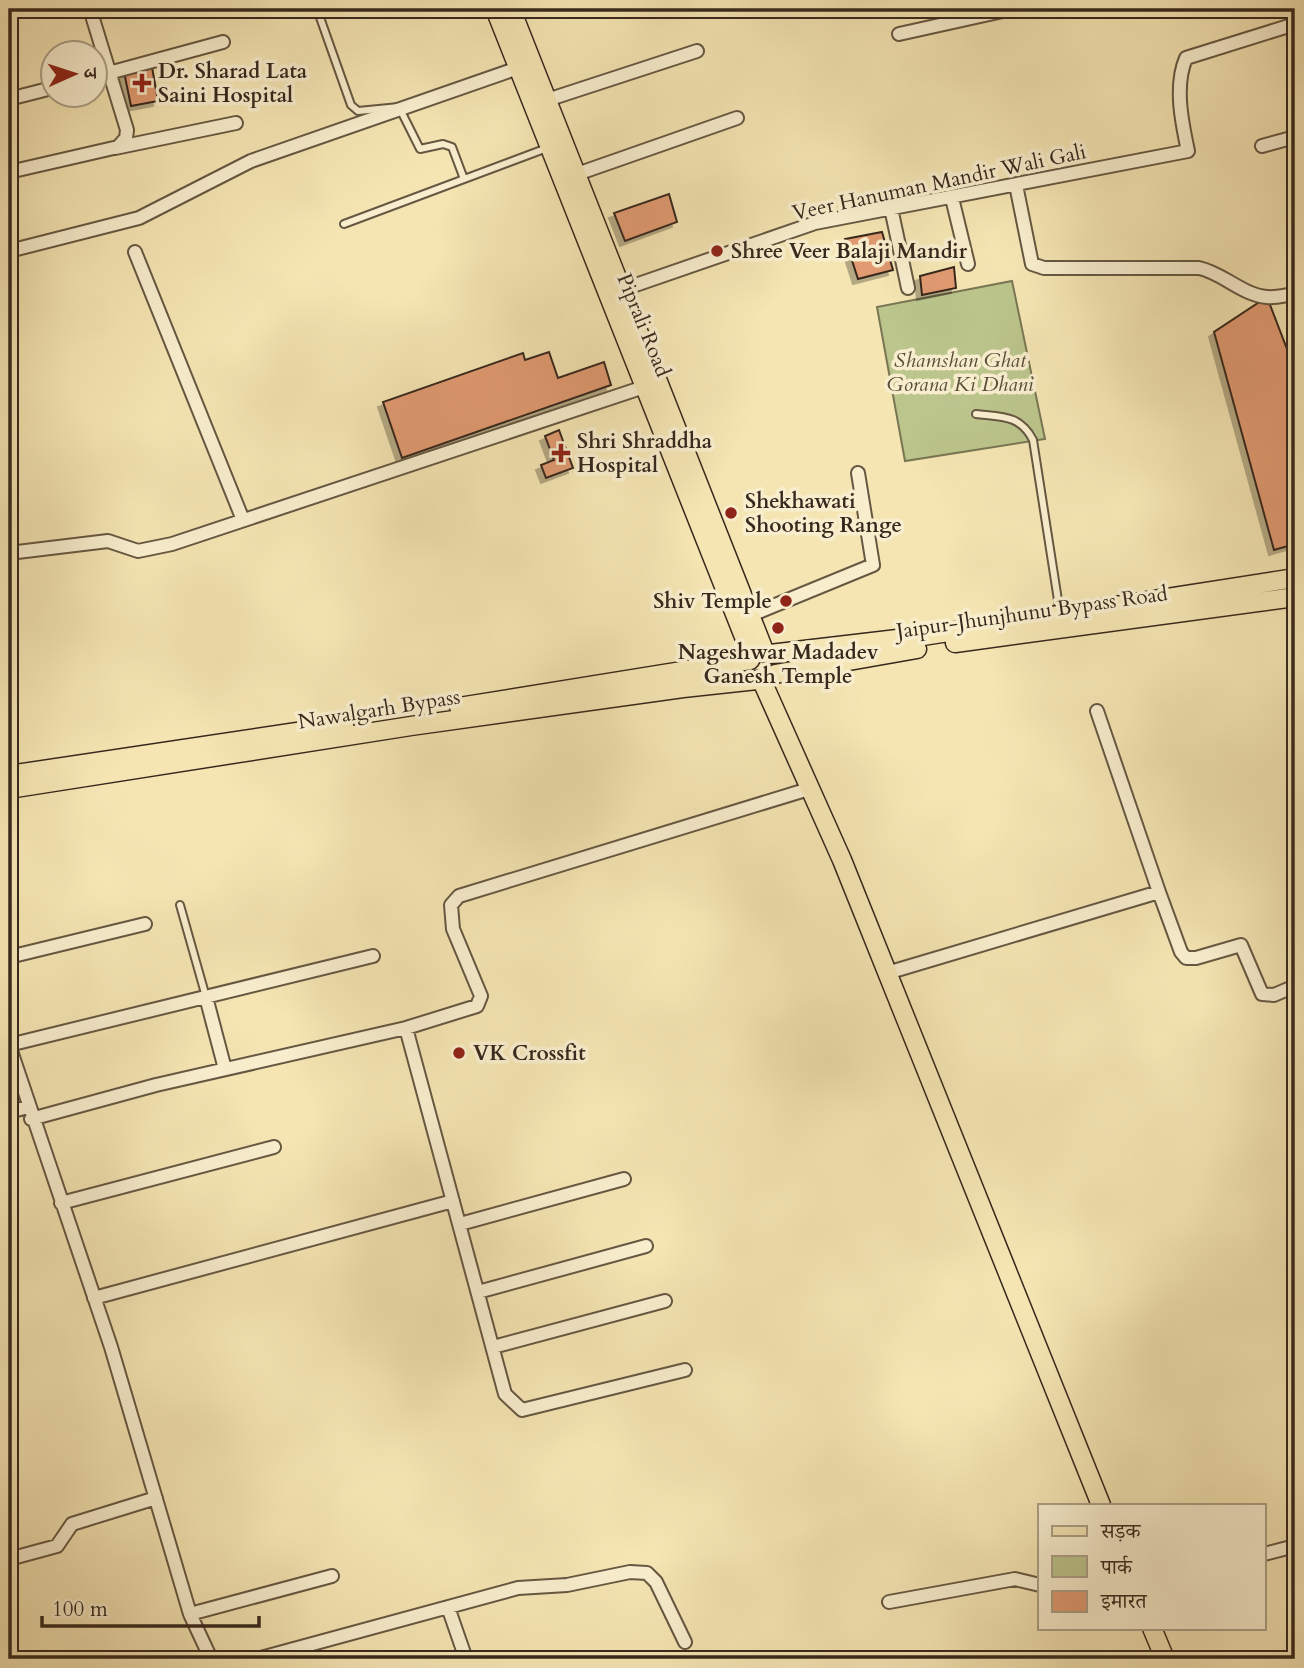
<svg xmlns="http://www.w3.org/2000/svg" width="1304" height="1668" viewBox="0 0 1304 1668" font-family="Cardo,'Noto Serif Devanagari',serif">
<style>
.green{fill:#bbc58c;stroke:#797654;stroke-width:2}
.building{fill:#e19a71;stroke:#37281d;stroke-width:2;filter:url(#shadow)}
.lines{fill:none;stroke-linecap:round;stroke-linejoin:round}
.service-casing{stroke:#665742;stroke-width:10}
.minor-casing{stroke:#665742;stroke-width:16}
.primary-casing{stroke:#37281d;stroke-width:21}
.service{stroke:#f8eece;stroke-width:6}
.minor{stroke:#f8eece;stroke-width:12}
.primary{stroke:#f4e5b3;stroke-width:18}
.poi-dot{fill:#8f2418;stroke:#f8eece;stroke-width:2.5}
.labels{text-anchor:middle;stroke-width:7;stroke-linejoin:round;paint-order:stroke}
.poi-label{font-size:21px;font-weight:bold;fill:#37281d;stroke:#f8eece;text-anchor:start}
.street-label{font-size:21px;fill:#37281d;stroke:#f8eece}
.park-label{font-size:21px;font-style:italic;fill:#584f39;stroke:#f8eece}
</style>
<defs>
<filter id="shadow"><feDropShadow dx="-5" dy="5" stdDeviation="0" flood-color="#0004"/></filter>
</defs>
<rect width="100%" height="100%" fill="#f4e5b3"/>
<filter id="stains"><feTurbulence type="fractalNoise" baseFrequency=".00286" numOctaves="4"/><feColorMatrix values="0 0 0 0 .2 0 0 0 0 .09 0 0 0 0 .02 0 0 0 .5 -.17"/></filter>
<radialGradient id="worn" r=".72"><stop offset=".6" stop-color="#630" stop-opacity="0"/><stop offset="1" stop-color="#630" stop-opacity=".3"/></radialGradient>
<path class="green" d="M1012,281L1045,439L905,461L877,307Z"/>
<path class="building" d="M152,67L158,101L131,106L124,72Z
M669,194L677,222L625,241L614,213Z
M882,232L893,270L858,279L845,239Z
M954,267L956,288L922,295L920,276Z
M1267,297L1295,370V544L1274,550L1214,332Z
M549,352L558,378L604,362L611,385L402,458L383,402L523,353L525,360Z
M559,430L573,468L546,478L541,465L554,460L545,436Z"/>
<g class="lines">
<defs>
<path id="service" d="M317,9L351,105L358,111L399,107L420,149L443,144L452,147L464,179
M344,224L547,148
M976,414C1003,417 1020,415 1033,440L1060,613
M180,905L206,997"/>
<path id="minor" d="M899,34L1012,9
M94,77L223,42
M9,99L52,88
M547,100L697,51
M1262,146L1295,137
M115,148L236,123
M9,172L118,147L126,138L127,130L90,9
M577,174L737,118
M1016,185L1032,264L1044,268H1199C1223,273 1242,295 1267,297C1276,298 1286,295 1295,294
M952,198L968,264
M891,208L908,288
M9,251L139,218L251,161L518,68
M135,252L243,520
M621,290L815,223L1188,151C1182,123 1174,86 1186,58L1295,24
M9,553L108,541L138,551L172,544L644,387
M751,615L873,565L858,473
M1097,711L1159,892
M9,957L145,924
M887,973L1159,892L1181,952L1186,958H1196L1241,945L1262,994L1274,995L1295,986
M206,997L225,1069
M406,1028L505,1394L522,1410L685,1370
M9,1045L111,1347L190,1614L211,1659
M9,1045L373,956
M9,1112L28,1107
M31,1119L156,1085L406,1028L477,1006L481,996L453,929L451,905L459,896L812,788
M61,1203L274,1147
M460,1224L624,1179
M478,1292L646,1246
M94,1298L453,1201
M493,1347L665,1301
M1264,1554L1295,1546
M9,1559L57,1546L72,1524L156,1498
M889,1602L1015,1579L1040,1585
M448,1607L466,1659
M190,1614L332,1576
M257,1659L518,1588L567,1585L630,1572L647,1573L656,1582L685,1642"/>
<path id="primary" d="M495,9L752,657
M511,9L765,653
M955,643L1295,597
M770,654L923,636L1295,578
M775,674L917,649
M762,681L842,860L1101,1505
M459,707L750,660
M9,775L344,725
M9,789L411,726L683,688L757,680
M1152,1628L1165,1659"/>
</defs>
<use href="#service" class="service-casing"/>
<use href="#minor" class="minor-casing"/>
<use href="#primary" class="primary-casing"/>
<use href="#service" class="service"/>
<use href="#minor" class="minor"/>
<use href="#primary" class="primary"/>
</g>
<g class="poi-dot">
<path d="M138.5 72.5h7v7h7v7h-7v7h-7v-7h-7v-7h7z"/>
<circle cx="717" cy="251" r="7"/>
<path d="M557.5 442.5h7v7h7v7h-7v7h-7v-7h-7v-7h7z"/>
<circle cx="731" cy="513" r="7"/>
<circle cx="786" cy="601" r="7"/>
<circle cx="778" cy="628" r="7"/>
<circle cx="459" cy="1053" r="7"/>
</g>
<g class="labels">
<g class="poi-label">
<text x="158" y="78">Dr. Sharad Lata<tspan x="158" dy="24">Saini Hospital</tspan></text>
<text x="731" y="258">Shree Veer Balaji Mandir</text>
<text x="577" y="448">Shri Shraddha<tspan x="577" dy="24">Hospital</tspan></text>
<text x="745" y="508">Shekhawati<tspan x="745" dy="24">Shooting Range</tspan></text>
<text x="772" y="608" text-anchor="end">Shiv Temple</text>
<text x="778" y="659" text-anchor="middle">Nageshwar Madadev<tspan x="778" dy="24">Ganesh Temple</tspan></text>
<text x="473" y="1060">VK Crossfit</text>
</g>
<g class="street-label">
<text transform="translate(939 182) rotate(-12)" y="7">Veer Hanuman Mandir Wali Gali</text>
<text transform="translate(644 325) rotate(68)" y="7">Piprali Road</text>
<text transform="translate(1032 612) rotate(-8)" y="7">Jaipur-Jhunjhunu Bypass Road</text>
<text transform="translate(379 709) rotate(-9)" y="7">Nawalgarh Bypass</text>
</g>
<g class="park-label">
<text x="960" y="367">Shamshan Ghat<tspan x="960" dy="24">Gorana Ki Dhani</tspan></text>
</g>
</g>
<rect width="1304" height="1668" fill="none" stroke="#f4e5b3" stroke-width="35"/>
<rect x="10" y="10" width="1283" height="1647" fill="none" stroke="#37281d" stroke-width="3.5"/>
<rect x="18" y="18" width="1269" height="1633" fill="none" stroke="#37281d" stroke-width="2"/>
<rect x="1038" y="1504" width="228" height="126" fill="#f8eece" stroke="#ab9f87" stroke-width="2"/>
<rect x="1052" y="1526" width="35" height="10" fill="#f4e5b3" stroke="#ab9f87" stroke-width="2"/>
<text x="1101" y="1538" font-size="21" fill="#37281d">सड़क</text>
<rect x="1052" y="1556" width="35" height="21" fill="#bbc58c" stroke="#ab9f87" stroke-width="2"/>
<text x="1101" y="1574" font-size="21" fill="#37281d">पार्क</text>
<rect x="1052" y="1591" width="35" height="21" fill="#e19a71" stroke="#ab9f87" stroke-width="2"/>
<text x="1101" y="1608" font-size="21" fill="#37281d">इमारत</text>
<g transform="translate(74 74) rotate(87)"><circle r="33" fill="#f8eece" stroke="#ab9f87" stroke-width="2"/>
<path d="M0-5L12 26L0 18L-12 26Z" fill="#8f2418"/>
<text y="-10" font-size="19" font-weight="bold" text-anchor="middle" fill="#37281d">उ</text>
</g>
<path d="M42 1616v10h217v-10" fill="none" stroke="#37281d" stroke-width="3.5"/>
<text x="52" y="1616" font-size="21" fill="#37281d" stroke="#f8eece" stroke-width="5" paint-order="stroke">100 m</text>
<rect width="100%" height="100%" filter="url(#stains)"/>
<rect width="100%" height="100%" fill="url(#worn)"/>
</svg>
